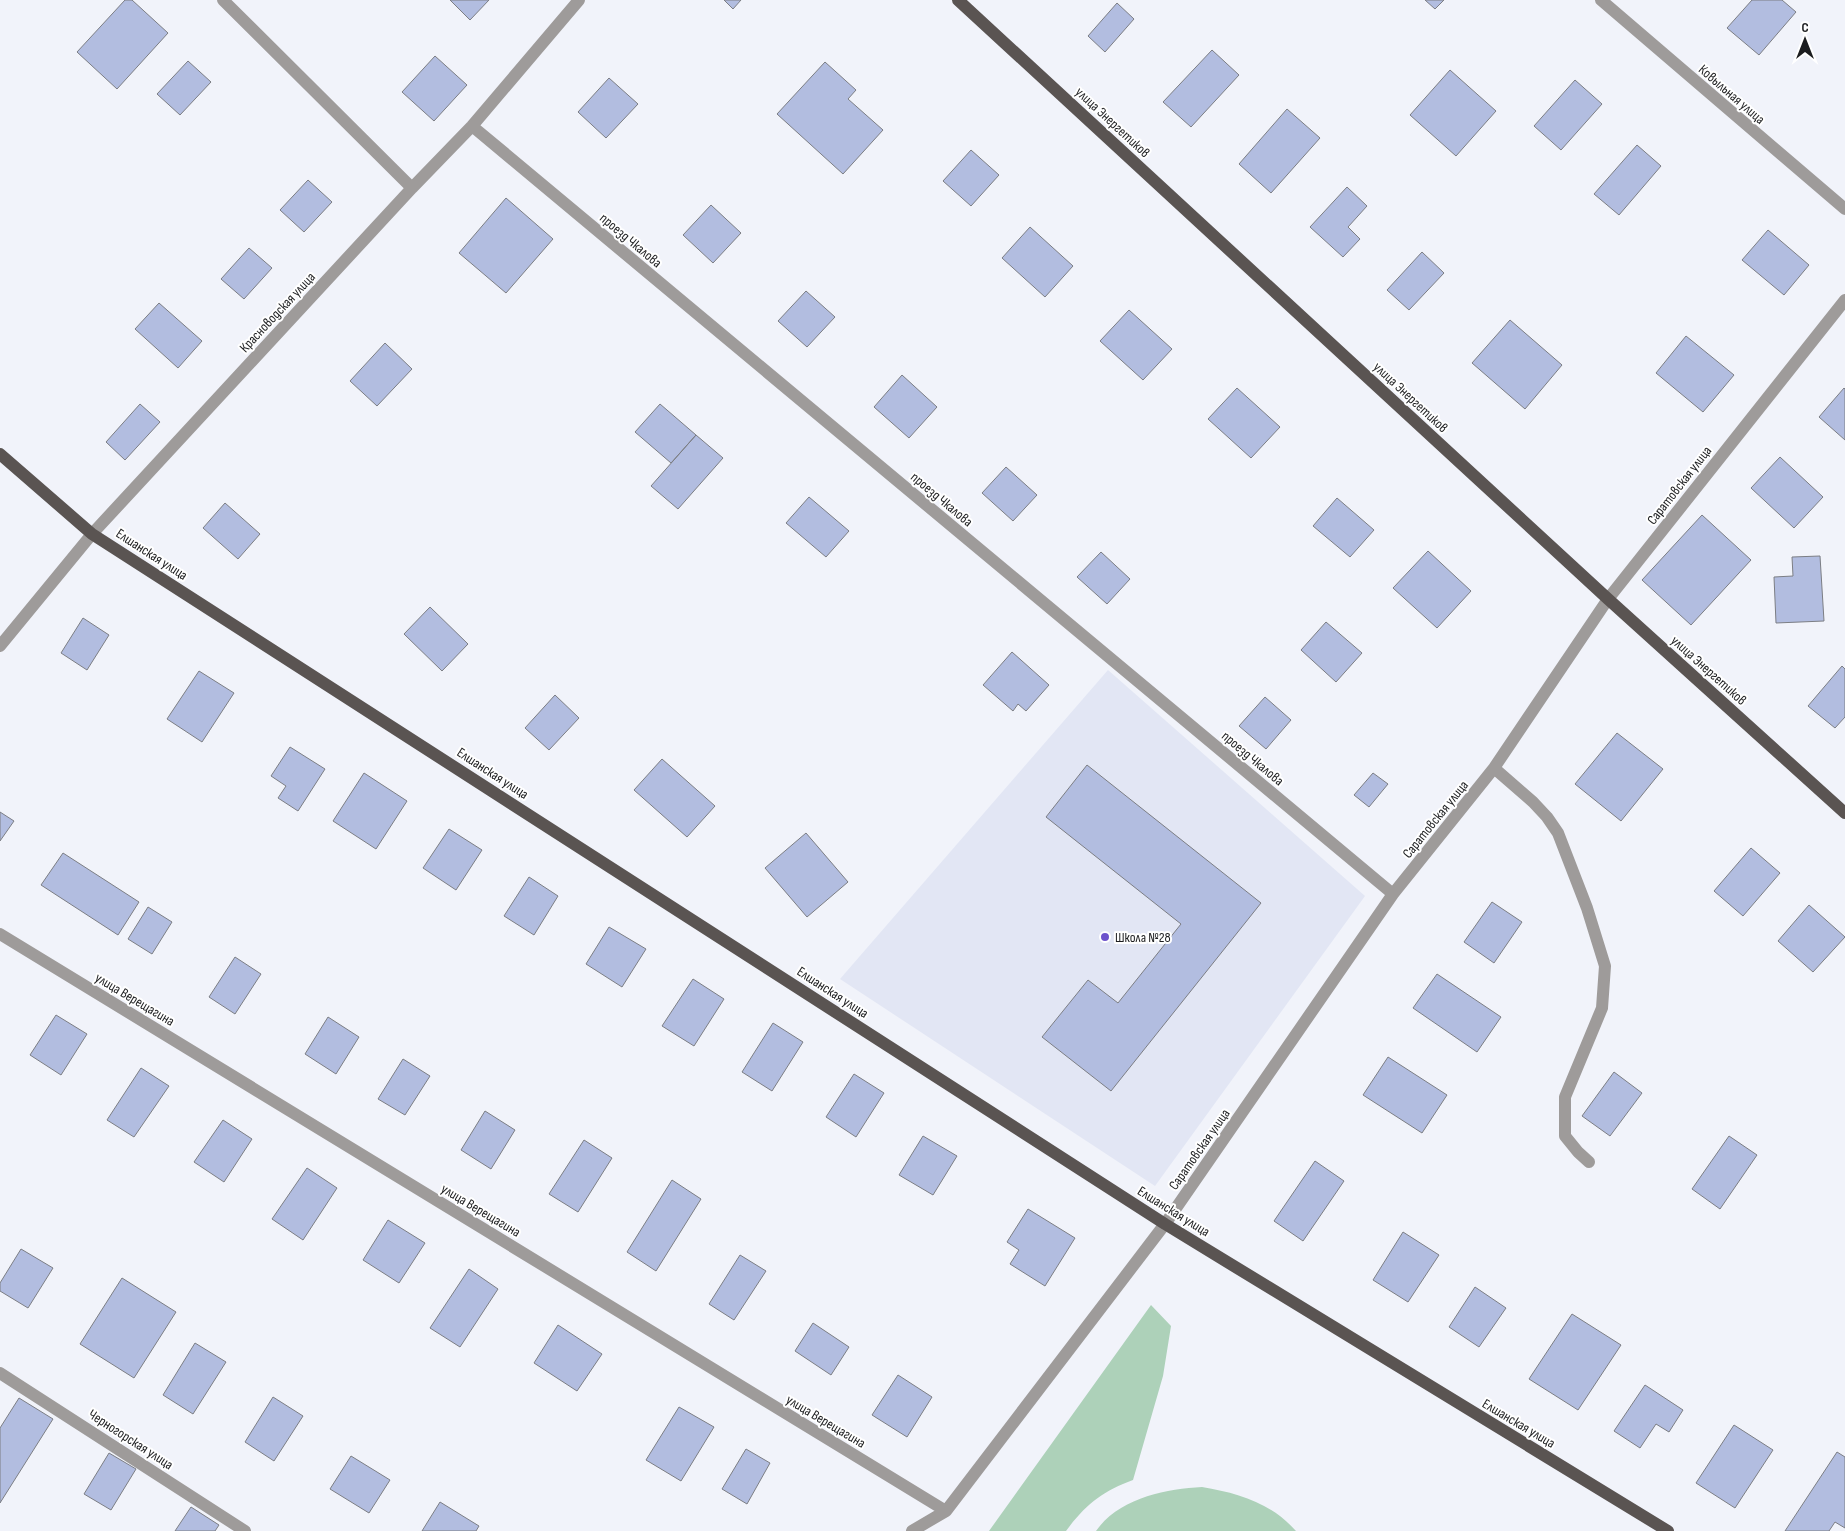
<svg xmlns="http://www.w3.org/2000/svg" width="1845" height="1531" viewBox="0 0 1845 1531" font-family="'Sofia Sans Condensed',sans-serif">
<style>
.built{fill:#e2e6f4}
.green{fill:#add1b9}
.building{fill:#b2bde0;stroke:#7c7e84}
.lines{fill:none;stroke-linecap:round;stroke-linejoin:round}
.street{stroke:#9e9b9a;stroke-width:12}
.primary{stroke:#5a5452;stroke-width:12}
.poi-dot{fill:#6d53cc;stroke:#fff;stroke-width:2}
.labels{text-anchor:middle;stroke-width:4;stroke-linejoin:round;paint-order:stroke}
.street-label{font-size:14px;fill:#1c1d1f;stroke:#fff}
.poi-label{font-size:14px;fill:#1c1d1f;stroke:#fff;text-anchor:start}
</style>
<rect width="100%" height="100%" fill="#f1f3fa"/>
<path class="built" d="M1108,670L1365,896L1155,1186L840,979Z"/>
<path class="green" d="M1151,1305L1171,1326L1163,1376L1133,1480C1103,1491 1085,1505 1066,1531H989Z
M1202,1487C1238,1493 1271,1503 1296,1531H1096C1119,1498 1166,1489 1202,1487Z"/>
<path class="building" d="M125,0H132L168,33L117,89L77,52Z
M450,0H489L470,20Z
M724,0H741L733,9Z
M1425,0H1444L1435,9Z
M1752,0H1782L1796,12L1759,55L1727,28Z
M1117,3L1134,19L1105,52L1088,36Z
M1212,50L1239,75L1191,127L1163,102Z
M435,56L467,85L434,121L402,92Z
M188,61L211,82L180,115L157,94Z
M825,62L856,90L848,99L883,130L843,174L777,114Z
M1450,70L1496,111L1456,156L1410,115Z
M609,78L638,104L606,138L578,112Z
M1575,80L1602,104L1561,150L1534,126Z
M1287,109L1320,138L1271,193L1239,164Z
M1637,145L1661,166L1619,215L1594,194Z
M971,150L999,175L971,206L943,181Z
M308,180L332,202L304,232L280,210Z
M1347,187L1367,206L1348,227L1360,239L1343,257L1310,227Z
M506,198L553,239L506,293L459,253Z
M711,205L741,233L713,263L683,235Z
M1030,227L1073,266L1045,297L1002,258Z
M1768,230L1809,265L1784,295L1742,260Z
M249,248L272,268L244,299L221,279Z
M1422,252L1444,273L1409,310L1387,290Z
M806,291L835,317L807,347L778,321Z
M159,303L202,341L178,368L135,329Z
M1129,310L1172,349L1143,380L1100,341Z
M1510,320L1562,365L1525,409L1472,363Z
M1686,336L1734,375L1703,412L1656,373Z
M385,343L412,369L377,406L350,381Z
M902,375L937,407L909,438L874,407Z
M1237,388L1280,427L1251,458L1208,419Z
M1844,388L1845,389V440L1819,417Z
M140,404L160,422L125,460L106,442Z
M660,404L696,435L671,463L635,432Z
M696,435L723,458L678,509L651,486Z
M1780,457L1823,497L1794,528L1751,488Z
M1006,467L1037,495L1013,521L982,493Z
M809,497L849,531L826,557L786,523Z
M1337,498L1374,530L1350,557L1313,526Z
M225,503L260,534L238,559L203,528Z
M1702,515L1751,560L1691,625L1642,580Z
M1428,551L1471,591L1437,628L1393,588Z
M1101,552L1130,579L1107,604L1077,577Z
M1820,556L1824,621L1776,623L1774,577L1793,576L1792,557Z
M430,607L468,644L442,671L404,634Z
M83,618L109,635L87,670L61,653Z
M1326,622L1362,653L1336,682L1301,650Z
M1012,652L1049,685L1026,711L1018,704L1013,711L983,685Z
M1842,666L1845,669V717L1835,728L1808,706Z
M199,671L234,693L202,742L167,719Z
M555,695L579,718L549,750L525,728Z
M1265,697L1291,720L1266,749L1239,726Z
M1617,733L1663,769L1621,821L1575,784Z
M290,747L325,769L298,811L278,798L286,786L271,776Z
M662,759L715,806L687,837L634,790Z
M1087,765L1261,903L1111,1091L1042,1037L1088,980L1118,1003L1181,924L1046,817Z
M364,773L407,801L376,849L333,821Z
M1373,773L1388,784L1369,807L1354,795Z
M0,812L14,821L0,841Z
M449,829L482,850L456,890L423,868Z
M806,833L848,882L807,917L765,868Z
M1751,848L1780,873L1743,916L1714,891Z
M63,853L139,902L118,935L41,885Z
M529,877L558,896L534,935L504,916Z
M1492,902L1522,922L1494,963L1464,942Z
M1809,905L1845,937L1813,972L1778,941Z
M148,907L172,922L152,954L128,939Z
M609,927L646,949L622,987L586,964Z
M235,957L261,974L235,1014L209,997Z
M1437,974L1501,1017L1477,1052L1413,1008Z
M693,979L724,999L694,1046L662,1026Z
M56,1015L87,1034L61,1075L30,1055Z
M328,1017L359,1037L336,1074L305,1054Z
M773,1023L803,1042L772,1091L742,1072Z
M1388,1057L1447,1095L1422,1133L1363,1095Z
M403,1059L430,1076L405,1115L378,1099Z
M141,1068L169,1086L134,1137L107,1120Z
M1614,1072L1642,1093L1610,1136L1582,1116Z
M854,1074L884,1093L856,1137L826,1117Z
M485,1111L515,1130L491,1169L461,1150Z
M223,1120L252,1139L224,1182L194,1162Z
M923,1136L957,1156L933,1195L899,1175Z
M1729,1136L1757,1155L1720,1209L1692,1189Z
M584,1140L612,1158L578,1212L549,1194Z
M1315,1161L1344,1181L1303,1241L1274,1221Z
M307,1168L337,1188L303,1240L272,1219Z
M672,1180L701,1199L656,1271L627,1252Z
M1028,1209L1075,1238L1045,1286L1010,1264L1019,1250L1007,1242Z
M388,1220L425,1243L399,1283L363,1260Z
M1403,1232L1439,1255L1408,1302L1373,1280Z
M21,1249L53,1268L28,1308L0,1291V1283Z
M740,1255L766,1271L734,1320L709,1304Z
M469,1269L498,1289L460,1347L430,1328Z
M122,1278L176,1312L134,1378L80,1344Z
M1475,1287L1506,1308L1479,1347L1449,1327Z
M1572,1314L1621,1345L1578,1410L1529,1379Z
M813,1323L849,1347L831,1375L795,1351Z
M558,1325L602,1354L577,1391L534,1363Z
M195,1343L226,1362L193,1414L163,1395Z
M898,1375L932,1397L907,1437L872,1415Z
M1645,1385L1683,1410L1669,1432L1656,1424L1640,1448L1614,1431Z
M273,1397L303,1416L274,1461L245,1442Z
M19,1398L53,1419L0,1503V1428Z
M679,1407L714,1427L681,1481L646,1460Z
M1734,1425L1773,1450L1735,1508L1696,1483Z
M746,1449L770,1463L747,1504L722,1489Z
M1837,1452L1845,1457V1528L1835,1522L1829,1531H1785Z
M109,1453L136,1469L111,1510L84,1494Z
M351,1456L390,1480L369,1513L330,1489Z
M440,1502L479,1526L476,1531H422Z
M191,1507L219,1525L215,1531H175Z"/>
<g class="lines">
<path class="street" d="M223,0L412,188
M1601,0L1845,209
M472,126L1393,894
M0,646L92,534L412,188L472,126L579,0
M1494,768L1533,802L1547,817L1558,833L1587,908L1605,966L1602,1008L1565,1097V1136L1578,1152L1589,1162
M0,934L946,1511
M0,1373L245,1531
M912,1531L946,1511L1165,1224L1393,894L1494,768L1608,599L1845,300"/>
<path class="primary" d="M958,0L1608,599L1845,813
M0,454L92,534L1165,1224L1668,1531"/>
</g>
<circle class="poi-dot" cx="1105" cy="937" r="5"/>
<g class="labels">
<g class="street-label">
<text transform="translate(1732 94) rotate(41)" y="5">Ковыльная улица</text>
<text transform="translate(1113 122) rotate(43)" y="5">улица Энергетиков</text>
<text transform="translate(631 240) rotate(40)" y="5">проезд Чкалова</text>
<text transform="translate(277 312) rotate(-47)" y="5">Красноводская улица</text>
<text transform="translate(1411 397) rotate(43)" y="5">улица Энергетиков</text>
<text transform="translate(1679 485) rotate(-52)" y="5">Саратовская улица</text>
<text transform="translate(942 499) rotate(40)" y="5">проезд Чкалова</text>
<text transform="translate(152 554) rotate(33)" y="5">Елшанская улица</text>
<text transform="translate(1709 670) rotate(42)" y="5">улица Энергетиков</text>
<text transform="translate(1253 758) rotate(40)" y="5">проезд Чкалова</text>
<text transform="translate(493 773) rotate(33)" y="5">Елшанская улица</text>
<text transform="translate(1435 819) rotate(-51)" y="5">Саратовская улица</text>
<text transform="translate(833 992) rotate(33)" y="5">Елшанская улица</text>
<text transform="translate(135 999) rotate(31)" y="5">улица Верещагина</text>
<text transform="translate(1199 1149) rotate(-55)" y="5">Саратовская улица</text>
<text transform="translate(481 1210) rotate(31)" y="5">улица Верещагина</text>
<text transform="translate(1174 1211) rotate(32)" y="5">Елшанская улица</text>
<text transform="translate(826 1421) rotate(31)" y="5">улица Верещагина</text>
<text transform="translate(1519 1423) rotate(31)" y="5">Елшанская улица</text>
<text transform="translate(131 1439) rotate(33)" y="5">Черногорская улица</text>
</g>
<g class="poi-label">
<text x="1115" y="942">Школа №28</text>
</g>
</g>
<g transform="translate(1805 40)" stroke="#ffffff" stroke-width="4" paint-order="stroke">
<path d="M0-4L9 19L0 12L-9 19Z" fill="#1c1d1f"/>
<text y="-8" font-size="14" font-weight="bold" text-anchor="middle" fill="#1c1d1f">С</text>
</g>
</svg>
